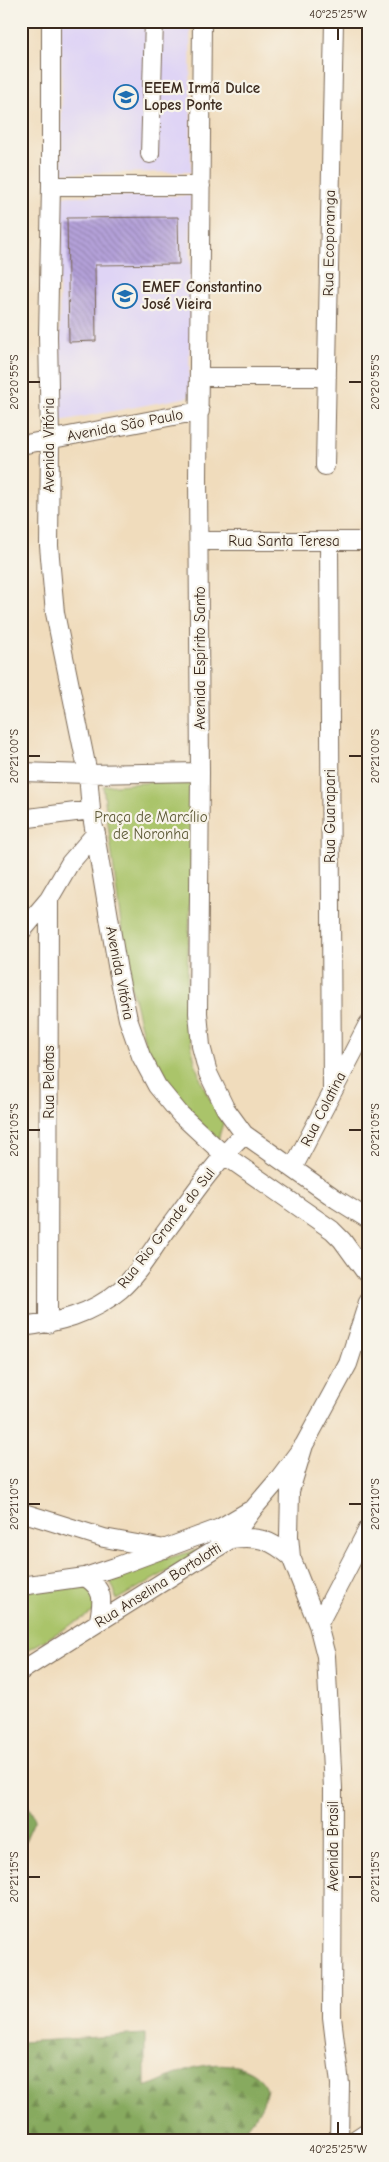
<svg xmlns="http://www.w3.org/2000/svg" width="389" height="2162" viewBox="0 0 389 2162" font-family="'Comic Neue',sans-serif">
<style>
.built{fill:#dfd4f5}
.green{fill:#aac46a;stroke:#727744}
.forest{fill:url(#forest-firs);stroke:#616a3e}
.building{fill:url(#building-back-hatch)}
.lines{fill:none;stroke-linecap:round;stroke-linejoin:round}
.minor-casing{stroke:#7a6855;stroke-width:20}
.minor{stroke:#fff;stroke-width:18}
.ticks{fill:none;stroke:#3b2a1e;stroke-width:2}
.labels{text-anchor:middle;stroke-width:4.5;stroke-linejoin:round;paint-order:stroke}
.poi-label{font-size:15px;font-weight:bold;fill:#3b2a1e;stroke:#f7f3e8;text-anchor:start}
.street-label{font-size:15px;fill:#3b2a1e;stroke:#f7f3e8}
.park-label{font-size:15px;fill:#5c5835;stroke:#f7f3e8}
.neatline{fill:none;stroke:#3b2a1e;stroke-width:2}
.ticks-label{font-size:12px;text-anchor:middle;fill:#3b2a1e}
</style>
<defs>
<pattern id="forest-firs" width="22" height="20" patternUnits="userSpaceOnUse" patternTransform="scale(1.25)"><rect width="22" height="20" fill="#87aa5e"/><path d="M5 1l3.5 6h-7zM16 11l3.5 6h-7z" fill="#708b4d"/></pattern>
<pattern id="building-back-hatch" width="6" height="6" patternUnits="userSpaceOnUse" patternTransform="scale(1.25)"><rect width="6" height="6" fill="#b4a1d9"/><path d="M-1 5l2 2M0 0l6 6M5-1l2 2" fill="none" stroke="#9483af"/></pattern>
</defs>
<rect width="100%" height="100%" fill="#f7f3e8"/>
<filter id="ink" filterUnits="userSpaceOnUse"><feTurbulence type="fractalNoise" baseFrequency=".02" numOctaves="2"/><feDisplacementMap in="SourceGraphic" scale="10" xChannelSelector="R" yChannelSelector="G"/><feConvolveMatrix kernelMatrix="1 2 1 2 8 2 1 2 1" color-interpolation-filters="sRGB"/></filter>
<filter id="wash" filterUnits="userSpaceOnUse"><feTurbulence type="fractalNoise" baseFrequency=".0096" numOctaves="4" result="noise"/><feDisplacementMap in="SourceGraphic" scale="20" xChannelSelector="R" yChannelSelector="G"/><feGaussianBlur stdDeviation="1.12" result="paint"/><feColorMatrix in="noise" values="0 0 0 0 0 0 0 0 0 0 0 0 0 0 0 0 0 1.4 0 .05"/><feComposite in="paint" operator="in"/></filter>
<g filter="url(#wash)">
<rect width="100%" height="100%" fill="#f0dcbc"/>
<path class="built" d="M61,21H190L191,172L62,173Z
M59,196H191L189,397L60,421Z"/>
<path class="green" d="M194,779C193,823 191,868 190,912C187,981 177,1063 224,1120L217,1143L162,1080L147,1051L127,970L103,786Z
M213,1546L116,1600L115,1592L109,1578L138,1566Z
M69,1581L92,1589L95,1611L21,1654V1593Z"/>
<path class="forest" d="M21,1792L35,1819L21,1850Z
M145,2034V2087C158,2083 169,2077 181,2072C208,2061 252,2058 267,2089C263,2109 252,2122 239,2136L238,2141H21V2042Z"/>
<g id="blocks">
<path class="building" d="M178,217L179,264L95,265L96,341L69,342L67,218Z"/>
</g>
</g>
<g filter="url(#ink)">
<use href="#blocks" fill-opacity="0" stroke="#7a6855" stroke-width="1"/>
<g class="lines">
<defs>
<path id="minor" d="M51,21V186L48,336L50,439L49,546L55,613L88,774L91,810L118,971L128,1019L141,1056L157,1086L180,1114L223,1154L332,1230L342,1240L366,1273
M202,21L198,478L200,772L198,1013L201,1046L208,1073L225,1108L244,1134L336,1199L368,1219
M150,154L154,21
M51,186H201
M200,377H327
M21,445L200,411
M325,466L334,21
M200,541H368
M329,541L332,1092
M21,772L88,774L200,772
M21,819L91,810
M21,932L49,899L70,863L96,833
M293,1168L368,1024
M48,1324L49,899
M21,1327C57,1323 92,1314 120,1290C135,1277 147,1258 158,1242C186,1205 211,1166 244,1134
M304,1445L290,1491L289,1536L291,1557L318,1625L326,1656L333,1788L332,2017L340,2084L339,2141
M21,1512L104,1538L165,1549
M231,1539C258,1536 270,1539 291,1557
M85,1577C104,1589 103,1599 99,1620
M21,1586L85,1577L115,1567L220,1528L249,1511
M318,1625L368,1529
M21,1671L231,1539L254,1508L277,1481L304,1445L348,1364L368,1302
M353,2141L368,2131"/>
</defs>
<use href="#minor" class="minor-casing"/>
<use href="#minor" class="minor"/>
</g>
</g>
<path class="ticks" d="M338,28V40M28,382H40M349,382H362M28,756H40M349,756H362M28,1130H40M349,1130H362M28,1504H40M349,1504H362M28,1877H40M349,1877H362M338,2122V2134"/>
<defs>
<symbol id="school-ring" viewBox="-11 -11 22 22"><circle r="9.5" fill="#f7f3e8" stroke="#1f6fb2" stroke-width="1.5"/><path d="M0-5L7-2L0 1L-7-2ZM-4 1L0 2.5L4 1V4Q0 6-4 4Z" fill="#1f6fb2"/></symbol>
</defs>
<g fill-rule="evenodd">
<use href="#school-ring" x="112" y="83" width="28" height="28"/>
<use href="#school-ring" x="111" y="282" width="28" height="28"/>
</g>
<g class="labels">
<g class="poi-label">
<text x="144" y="93">EEEM Irmã Dulce<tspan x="144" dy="17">Lopes Ponte</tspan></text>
<text x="142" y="292">EMEF Constantino<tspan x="142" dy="17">José Vieira</tspan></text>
</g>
<g class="street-label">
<text transform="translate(329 243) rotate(-89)" y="5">Rua Ecoporanga</text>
<text transform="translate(125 425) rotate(-11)" y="5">Avenida São Paulo</text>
<text transform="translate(49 445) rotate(-90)" y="5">Avenida Vitória</text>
<text x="284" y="546">Rua Santa Teresa</text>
<text transform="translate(200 658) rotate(-90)" y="5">Avenida Espírito Santo</text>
<text transform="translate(330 816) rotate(-90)" y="5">Rua Guarapari</text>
<text transform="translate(120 973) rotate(79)" y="5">Avenida Vitória</text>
<text transform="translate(49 1082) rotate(-90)" y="5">Rua Pelotas</text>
<text transform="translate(323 1109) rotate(-63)" y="5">Rua Colatina</text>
<text transform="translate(166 1228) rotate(-52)" y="5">Rua Rio Grande do Sul</text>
<text transform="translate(158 1585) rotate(-32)" y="5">Rua Anselina Bortolotti</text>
<text transform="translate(333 1846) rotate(-90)" y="5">Avenida Brasil</text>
</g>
<g class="park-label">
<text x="151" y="822">Praça de Marcílio<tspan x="151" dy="17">de Noronha</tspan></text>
</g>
</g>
<rect width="389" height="2162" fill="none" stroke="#f7f3e8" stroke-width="55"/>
<rect x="28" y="28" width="334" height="2106" class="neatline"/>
<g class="ticks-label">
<text x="338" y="18">40°25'25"W</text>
<text transform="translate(14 382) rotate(-90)" y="4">20°20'55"S</text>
<text transform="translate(375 382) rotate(-90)" y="4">20°20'55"S</text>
<text transform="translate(14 756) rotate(-90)" y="4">20°21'00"S</text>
<text transform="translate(375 756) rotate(-90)" y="4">20°21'00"S</text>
<text transform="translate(14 1130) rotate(-90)" y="4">20°21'05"S</text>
<text transform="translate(375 1130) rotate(-90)" y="4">20°21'05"S</text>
<text transform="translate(14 1504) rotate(-90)" y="4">20°21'10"S</text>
<text transform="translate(375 1504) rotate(-90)" y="4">20°21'10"S</text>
<text transform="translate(14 1877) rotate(-90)" y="4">20°21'15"S</text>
<text transform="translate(375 1877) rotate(-90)" y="4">20°21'15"S</text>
<text x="338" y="2153">40°25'25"W</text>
</g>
</svg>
